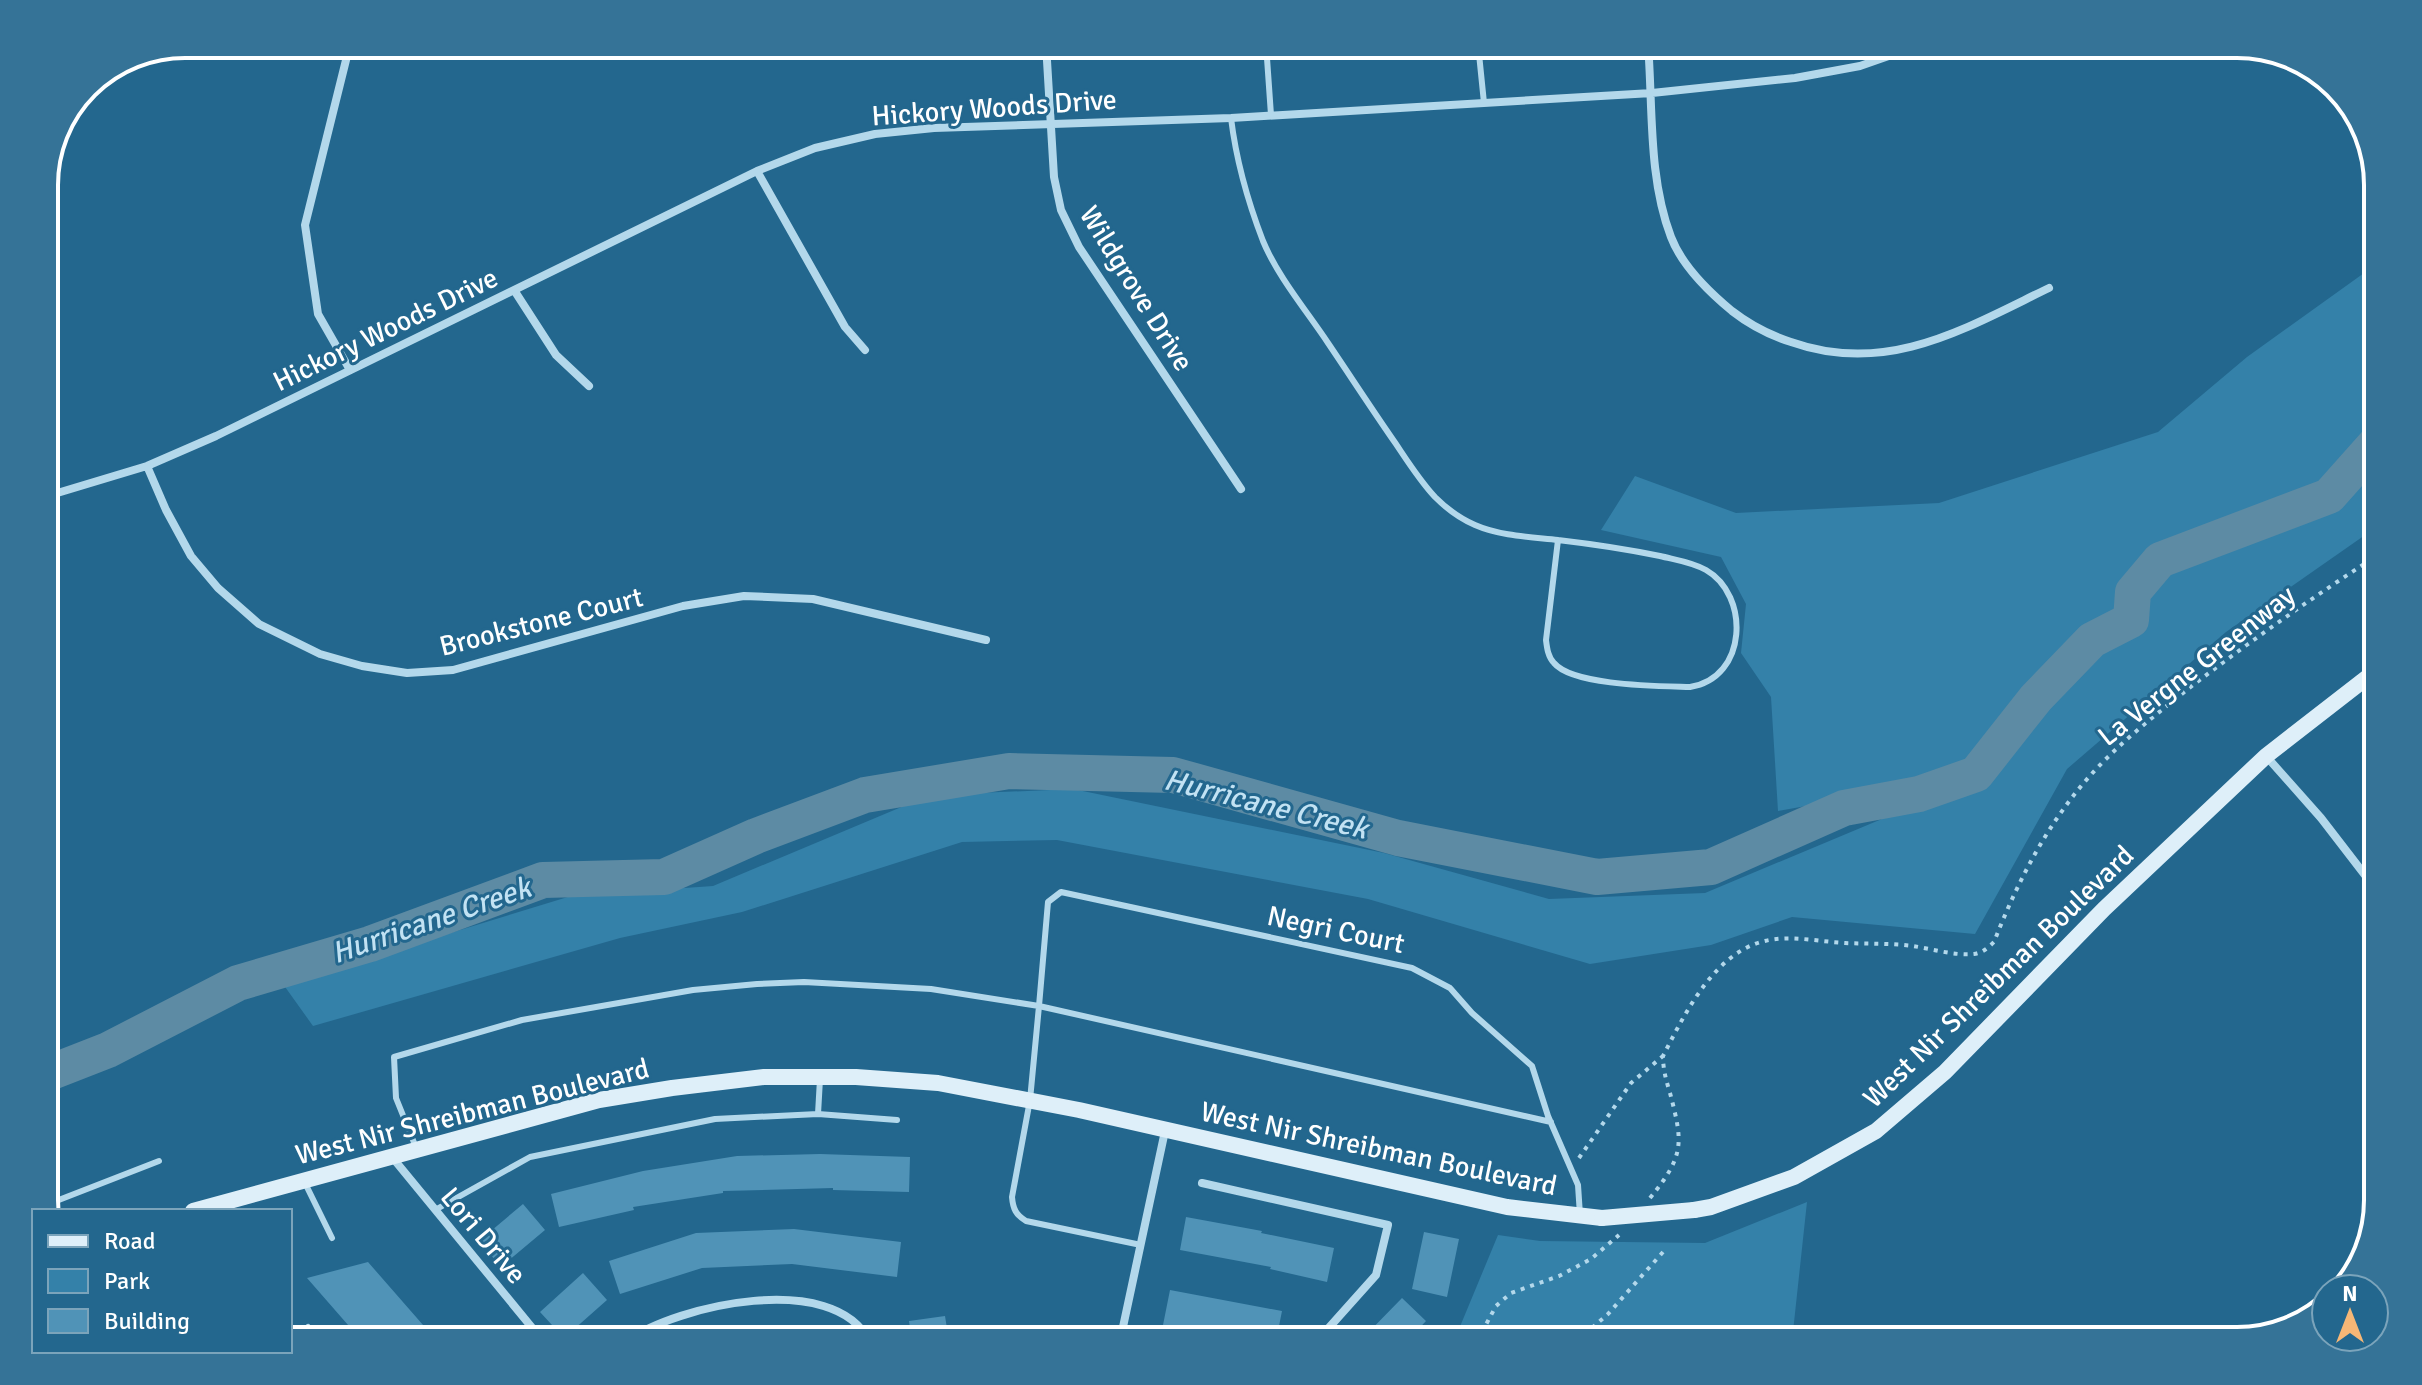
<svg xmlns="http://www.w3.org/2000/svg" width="2422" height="1385" viewBox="0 0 2422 1385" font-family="Signika,sans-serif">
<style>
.green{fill:#3481a9}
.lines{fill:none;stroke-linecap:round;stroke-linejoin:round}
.river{stroke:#5d8ba4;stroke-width:36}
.building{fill:#5093b7}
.path{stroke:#b3d8eb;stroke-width:4;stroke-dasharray:4 6;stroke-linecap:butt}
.service{stroke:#b3d8eb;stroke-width:6}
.minor{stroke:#b3d8eb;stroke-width:8}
.secondary{stroke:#deeff9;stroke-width:16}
.secondary-bridge{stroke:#deeff9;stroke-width:16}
.labels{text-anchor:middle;stroke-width:6;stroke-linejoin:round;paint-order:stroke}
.street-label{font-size:28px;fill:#fff;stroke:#23678e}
.water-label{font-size:30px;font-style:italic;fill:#c2e2f3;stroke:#23678e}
.rim{fill:none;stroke:#fff;stroke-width:4}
</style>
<rect width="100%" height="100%" fill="#23678e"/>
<path class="green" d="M2378,263V526L2226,632L2067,769L1975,934L1792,917L1711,945L1590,964L1368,899L1057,840L962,842L742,912L620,938L313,1026L283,984L571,896L713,886L930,795L1073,789L1384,853L1549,899L1705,893L1889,816L1873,794L1778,811L1771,697L1741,653L1746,604L1721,557L1601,530L1635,476L1736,513L1939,503L2158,432L2247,357Z
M1807,1202L1792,1341H1454L1498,1235L1540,1241L1705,1243Z"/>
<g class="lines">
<path class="river" d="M44,1075L108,1050L238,983L370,944L543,880L664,877L756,836L865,795L1009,771L1173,775L1398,838L1597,877L1711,867L1844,808L1919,794L1976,774L2036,698L2092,640L2131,620L2133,592L2160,560L2329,496L2378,441"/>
</g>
<path class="building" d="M820,1154L910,1157L909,1192L833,1190V1188L723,1191V1193L633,1207L634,1210L559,1227L551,1194L643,1171L737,1156Z
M523,1204L545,1230L501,1267L479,1241Z
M1186,1217L1262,1231L1261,1233L1334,1248L1327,1282L1270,1269L1271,1267L1180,1250Z
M794,1229L901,1242L897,1277L792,1264L702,1268L620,1294L609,1261L696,1233Z
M1424,1232L1459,1239L1447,1297L1412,1289Z
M368,1262L437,1341H362L307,1278Z
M583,1273L607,1300L564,1338L540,1312Z
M1170,1290L1282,1311L1276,1341H1248L1163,1325Z
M1402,1298L1426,1321L1407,1341H1360Z
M945,1316L949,1341H912L909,1321Z"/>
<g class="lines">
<path class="path" d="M1579,1158L1631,1083L1663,1056
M1650,1198C1685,1155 1683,1143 1670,1093C1666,1080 1663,1069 1663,1056C1682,1019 1706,970 1744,949C1776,931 1810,941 1845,943C1868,944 1891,943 1913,946C1932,949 1955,956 1974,954C1982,953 1988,948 1994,942C2017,883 2046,826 2088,778C2117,745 2154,716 2188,689C2249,642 2313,597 2378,555
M1477,1341L1496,1306L1511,1293L1559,1276L1591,1259L1619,1235
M1577,1341L1608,1314L1663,1252"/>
<path class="service" d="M1266,44L1271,115
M1478,44L1484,103
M1231,118C1236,159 1248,202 1263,241C1278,277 1306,310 1328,343C1351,377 1373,411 1396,444C1408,462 1420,481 1435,497C1446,508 1461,519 1475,525C1500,536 1531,537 1558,540C1592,544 1626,549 1660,556C1676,560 1692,562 1706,570C1750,595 1748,678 1690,687C1660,686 1573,686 1554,663C1548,657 1547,648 1546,640L1558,540
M818,1114L897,1120
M1551,1122L1039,1006L1048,902L1061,892L1412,968L1450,988L1472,1013L1532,1066L1548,1116L1578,1185L1580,1215
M417,1150L396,1098L394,1057L522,1020L693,990L757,984L804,982L931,989L1039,1006L1030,1100L1012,1197C1013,1209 1016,1215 1026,1221L1141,1245
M305,1183L332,1238
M44,1195L58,1211
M51,1203L159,1161
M435,1210L530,1157L715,1119L818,1114L820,1079
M292,1341L308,1327"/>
<path class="minor" d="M1046,44L1054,177L1061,210L1079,247L1241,489
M1648,44C1653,107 1648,177 1671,237C1682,266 1709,292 1732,311C1750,325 1769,335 1791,342C1887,376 1964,329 2049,288
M757,171L845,327L865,350
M514,290L556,355L589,386
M350,370L318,314L305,225L350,44
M147,466L166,510L191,556L218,588L259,624L320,654L362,666L407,673L453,670L683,606L744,596L813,599L986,640
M44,497L147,466L216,436L757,171L815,148L875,134L934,128L1231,118L1652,93L1795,78L1860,66L1923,44
M2266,756L2321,818L2378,892
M392,1157L543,1341
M1202,1183L1388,1225L1376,1275L1317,1341
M627,1341C677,1305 834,1270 869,1341
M1120,1341L1165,1131"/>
<path class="secondary" d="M1694,1210L1711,1207L1794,1177L1876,1131L1945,1072L2104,909L2266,756L2378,669
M193,1211L599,1100L672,1088L764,1077H856L938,1083L1079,1110L1507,1207L1602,1218"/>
<path class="secondary-bridge" d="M1602,1218L1694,1210"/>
</g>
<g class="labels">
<g class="street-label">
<text transform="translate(994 107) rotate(-4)" y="10">Hickory Woods Drive</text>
<text transform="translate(1137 288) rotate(58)" y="10">Wildgrove Drive</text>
<text transform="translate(385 329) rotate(-26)" y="10">Hickory Woods Drive</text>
<text transform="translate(541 621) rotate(-14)" y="10">Brookstone Court</text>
<text transform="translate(2196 665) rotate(-38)" y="10">La Vergne Greenway</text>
<text transform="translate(1336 929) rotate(12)" y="10">Negri Court</text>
<text transform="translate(1998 976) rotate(-44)" y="10">West Nir Shreibman Boulevard</text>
<text transform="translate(472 1111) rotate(-14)" y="10">West Nir Shreibman Boulevard</text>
<text transform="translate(1379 1148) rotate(12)" y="10">West Nir Shreibman Boulevard</text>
<text transform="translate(484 1235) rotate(50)" y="10">Lori Drive</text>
</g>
<g class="water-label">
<text transform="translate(1266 804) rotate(14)" y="10">Hurricane Creek</text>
<text transform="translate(431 920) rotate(-19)" y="10">Hurricane Creek</text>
</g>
</g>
<path d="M0 0H2422V1385H0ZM185 58H2237A127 127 0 0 1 2364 185V1200A127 127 0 0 1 2237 1327H185A127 127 0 0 1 58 1200V185A127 127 0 0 1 185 58Z" fill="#357397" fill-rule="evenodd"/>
<path class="rim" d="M185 58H2237A127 127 0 0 1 2364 185V1200A127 127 0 0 1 2237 1327H185A127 127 0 0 1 58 1200V185A127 127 0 0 1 185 58Z"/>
<rect x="32" y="1209" width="260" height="144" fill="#23678e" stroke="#7ba4bb" stroke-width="2"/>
<rect x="48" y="1235" width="40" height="12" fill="#deeff9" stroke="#7ba4bb" stroke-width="2"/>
<text x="104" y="1249" font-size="24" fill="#ffffff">Road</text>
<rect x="48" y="1269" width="40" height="24" fill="#3481a9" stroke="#7ba4bb" stroke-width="2"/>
<text x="104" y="1289" font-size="24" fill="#ffffff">Park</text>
<rect x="48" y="1309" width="40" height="24" fill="#5093b7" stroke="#7ba4bb" stroke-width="2"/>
<text x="104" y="1329" font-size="24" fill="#ffffff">Building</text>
<g transform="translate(2350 1313)"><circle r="38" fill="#23678e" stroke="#7ba4bb" stroke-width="2"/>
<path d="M0-6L14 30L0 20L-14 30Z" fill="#f6b776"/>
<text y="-12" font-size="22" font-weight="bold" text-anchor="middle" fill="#ffffff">N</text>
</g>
</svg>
